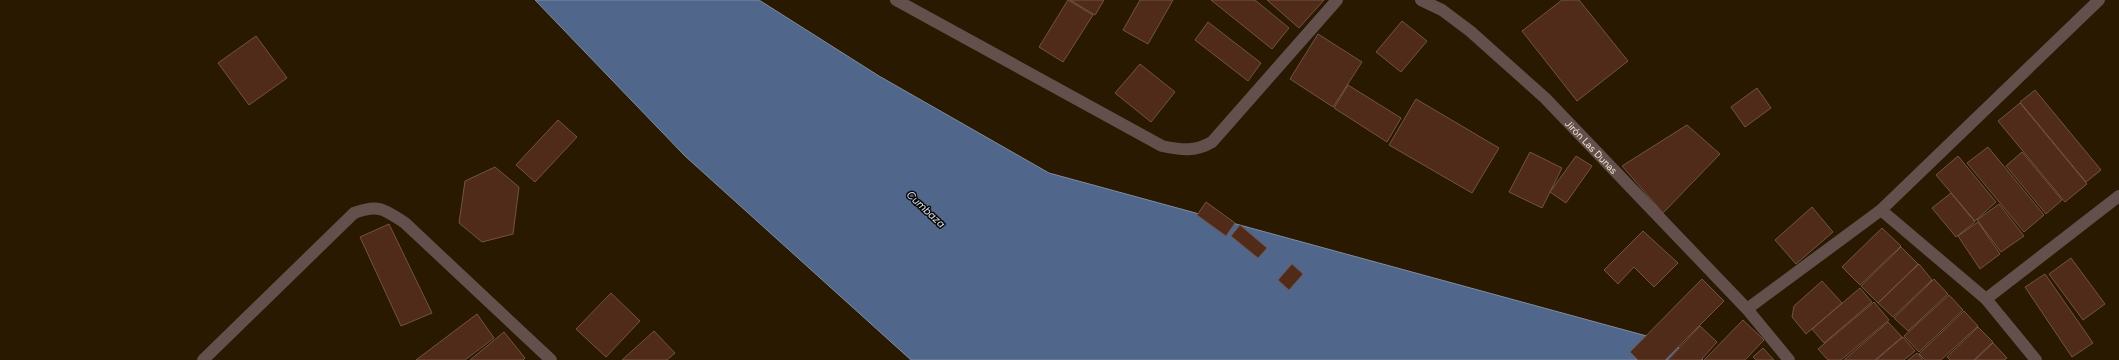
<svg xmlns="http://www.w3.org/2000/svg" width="2119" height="360" viewBox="0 0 2119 360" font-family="Figtree,sans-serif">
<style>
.water{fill:#50668a;stroke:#7f8ca0}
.building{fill:#502b19;stroke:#735344}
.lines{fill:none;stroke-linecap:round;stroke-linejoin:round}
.street{stroke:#634f4b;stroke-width:12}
.labels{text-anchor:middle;stroke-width:3;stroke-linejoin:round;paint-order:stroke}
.street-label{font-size:10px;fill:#eee4d3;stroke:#0c0600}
.water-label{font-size:11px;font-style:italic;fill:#d1e0f8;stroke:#0c0600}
</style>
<rect width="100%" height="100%" fill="#281900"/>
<path class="water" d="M535,0H759L879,76L1049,173L1665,341L1703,360H911L685,156Z"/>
<path class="building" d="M1068,0L1093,15L1063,62L1039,47Z
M1070,0H1104L1095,15Z
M1140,0H1173L1148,44L1123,30Z
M1211,0H1255L1289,28L1272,49Z
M1267,0H1324L1299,28Z
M1562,0H1579L1628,61L1577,101L1522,31Z
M1402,21L1427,41L1401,72L1376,52Z
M1208,22L1261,63L1248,81L1195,40Z
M1318,34L1362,62L1333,107L1290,79Z
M256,36L287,78L249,105L218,63Z
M1140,64L1175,92L1151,122L1115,93Z
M1348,85L1401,118L1387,142L1334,108Z
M1757,88L1771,108L1745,127L1731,107Z
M2035,90L2101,170L2086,182L2020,102Z
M1416,99L1499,148L1472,193L1389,145Z
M2020,103L2087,184L2065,202L1998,121Z
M558,120L577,137L535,182L516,165Z
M1687,125L1720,154L1663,213L1622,166Z
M1988,147L2044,215L2024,232L1967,163Z
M1530,152L1562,168L1542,208L1509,192Z
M2022,152L2062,200L2046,214L2006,166Z
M1576,156L1592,166L1566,203L1550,192Z
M1958,156L1996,202L1975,221L1936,175Z
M495,167L519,187L513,234L482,242L459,223L465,181Z
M1951,193L1975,222L1956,237L1932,208Z
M1206,202L1235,223L1226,236L1197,215Z
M1999,204L2024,236L2001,252L1977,220Z
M1812,207L1833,232L1796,264L1775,240Z
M1978,222L2000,254L1980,269L1958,236Z
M389,224L432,313L401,326L360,237Z
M1240,225L1267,248L1258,258L1231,236Z
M1882,228L1901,246L1860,285L1842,267Z
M1643,231L1678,263L1654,287L1634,267L1618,284L1604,270Z
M1901,247L1918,264L1878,303L1861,286Z
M2071,258L2105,304L2083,320L2049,274Z
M1292,264L1303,274L1289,290L1278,280Z
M1919,264L1932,280L1893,317L1878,303Z
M2045,274L2093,343L2072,357L2025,287Z
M1702,279L1724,301L1665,360H1638L1630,352Z
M1934,279L1948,294L1908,331L1894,318Z
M1822,281L1842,303L1806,334L1792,317L1794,306Z
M1860,288L1872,302L1824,343L1812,329Z
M611,293L640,321L606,357L576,329Z
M1949,295L1963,310L1919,352L1904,336Z
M1874,302L1889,320L1841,360H1828L1818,349Z
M1964,311L1978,326L1941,360H1925L1919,354Z
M477,314L494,338L465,360H416Z
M1743,320L1764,340L1745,360H1704Z
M1888,322L1902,337L1875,360H1844Z
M1700,326L1717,342L1701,360H1668Z
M1978,327L1993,342L1974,360H1950L1947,357Z
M654,331L675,353L667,360H622Z
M504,332L525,358L523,360H470Z
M1903,337L1915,351L1904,360H1876Z
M1993,343L2007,358L2004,360H1975Z
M1763,348L1774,360H1756L1753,357Z
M1917,353L1923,360H1908Z"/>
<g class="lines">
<g class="street">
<path d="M896,0L1162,146C1181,150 1195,152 1212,142L1337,0"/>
<path id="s1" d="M1421,0L1442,10L1470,31L1545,98L1747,309L1789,360"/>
<path d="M1881,210L1986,299L2036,360"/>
<path d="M1986,299L2119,196"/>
<path d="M1747,309L1881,210L2099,0"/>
<path d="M203,360L354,213C379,204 384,209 405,223L551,360"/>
</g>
</g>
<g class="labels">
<g class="street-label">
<text dy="4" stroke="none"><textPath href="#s1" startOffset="226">Jirón Las Dunas</textPath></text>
</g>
<g class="water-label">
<text transform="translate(926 209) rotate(43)" y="4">Cumbaza</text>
</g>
</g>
</svg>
